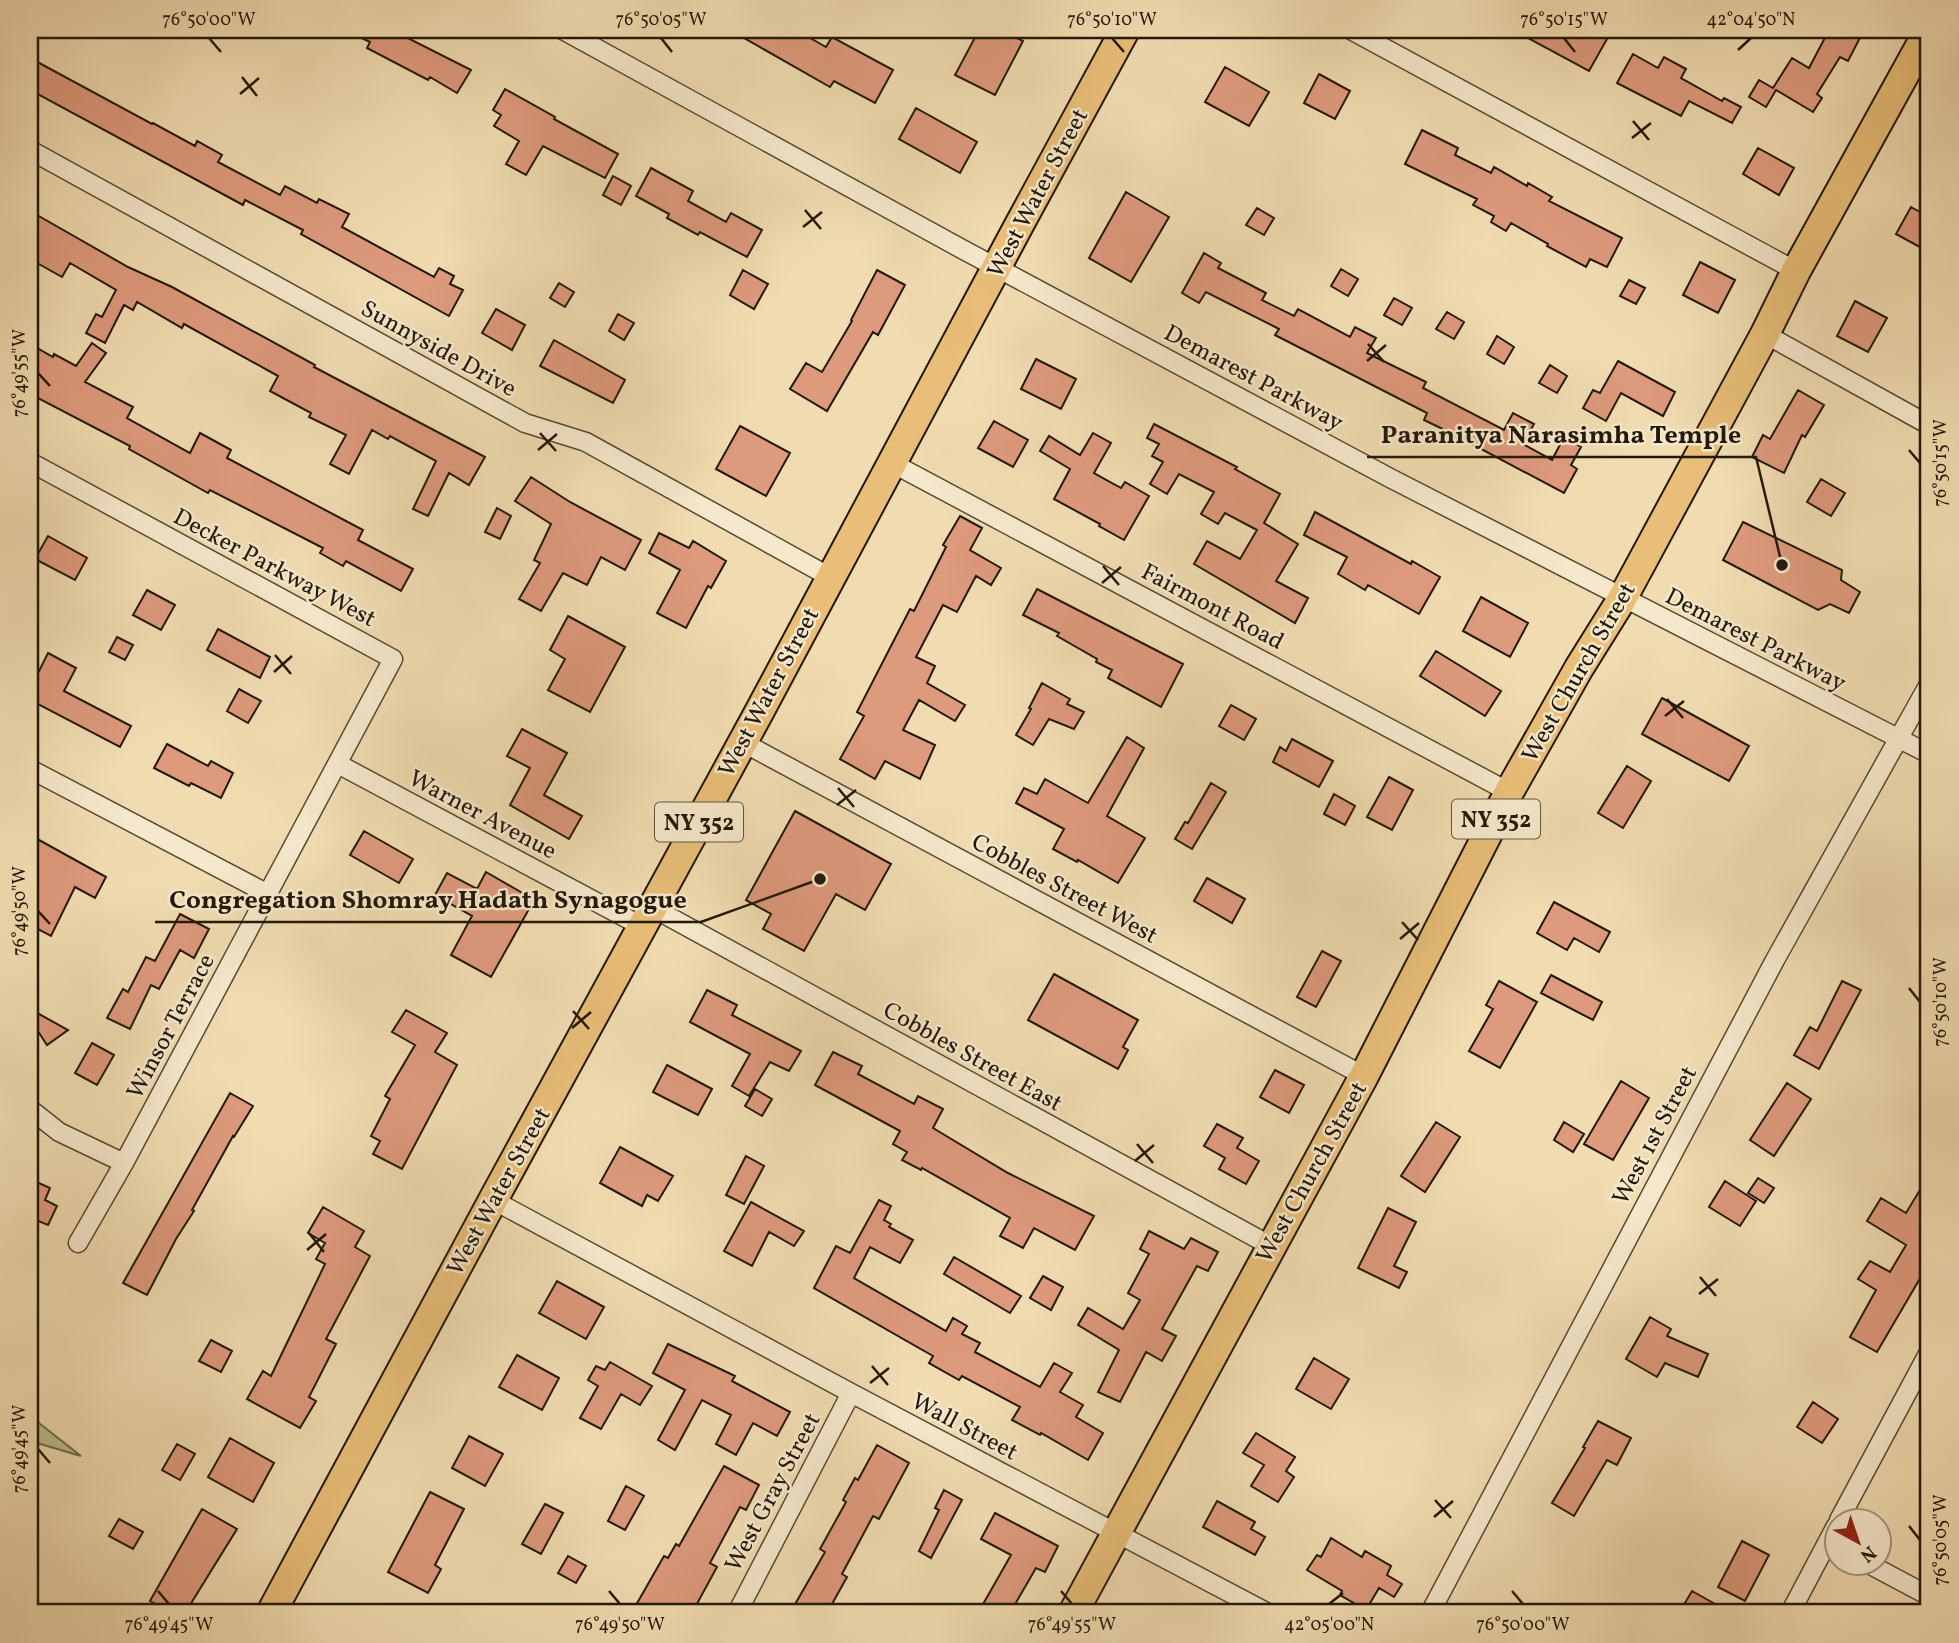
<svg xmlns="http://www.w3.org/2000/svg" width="1959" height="1643" viewBox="0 0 1959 1643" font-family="Vollkorn,serif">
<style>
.green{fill:#b9c08c;stroke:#6e6c4a;stroke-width:2}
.building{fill:#de9a7d;stroke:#231808;stroke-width:2}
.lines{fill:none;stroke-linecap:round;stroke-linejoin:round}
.minor-casing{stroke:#564932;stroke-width:21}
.primary-casing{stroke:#231808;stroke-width:32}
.minor{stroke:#f6e8cc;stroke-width:18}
.primary{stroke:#e8be78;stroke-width:28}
.ticks{fill:none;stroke:#231808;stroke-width:2.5}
.labels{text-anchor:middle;stroke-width:5;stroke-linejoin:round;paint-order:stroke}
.shield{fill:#f6e8cc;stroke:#625643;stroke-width:2}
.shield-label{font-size:23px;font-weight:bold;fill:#231808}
.street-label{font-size:24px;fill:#231808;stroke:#f6e8cc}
.leader{fill:none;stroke:#231808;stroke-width:2.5}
.callout-dot{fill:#231808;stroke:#f6e8cc;stroke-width:2.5}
.callout-label{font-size:26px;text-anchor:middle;font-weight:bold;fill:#231808;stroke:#f6e8cc;stroke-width:5;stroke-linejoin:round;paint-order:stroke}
.neatline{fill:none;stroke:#231808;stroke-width:2.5}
.ticks-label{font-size:18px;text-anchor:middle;fill:#231808}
</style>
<rect width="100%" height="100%" fill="#f1dcb1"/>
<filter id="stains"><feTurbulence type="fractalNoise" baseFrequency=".00286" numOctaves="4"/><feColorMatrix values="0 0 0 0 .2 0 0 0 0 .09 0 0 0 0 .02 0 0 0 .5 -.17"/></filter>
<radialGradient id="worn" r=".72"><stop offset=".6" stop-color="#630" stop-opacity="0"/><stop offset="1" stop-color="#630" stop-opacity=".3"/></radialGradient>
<path class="green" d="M30,1416L81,1456L30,1441Z"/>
<path class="building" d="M345,30H392L471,70L457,93L430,77L428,80L367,48L370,42Z
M730,30H796L826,47L832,37L893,70L875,103L834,81L830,87Z
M979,30H1000L1023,41L995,95L955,75Z
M1513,30H1612L1589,71Z
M1829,30H1864L1848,61L1840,57L1817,94L1822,98L1813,112L1776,90L1766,107L1749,97L1759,80L1773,88L1792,58L1809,68Z
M1633,54L1658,68L1664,57L1686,69L1681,78L1722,101L1724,98L1741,107L1732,123L1689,101L1681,116L1617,83Z
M30,58L152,124L153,123L195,146L197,141L222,155L218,162L280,195L285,186L317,203L319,199L349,214L342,227L434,277L439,268L454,276L450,284L463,290L449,316L301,234L303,230L245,200L243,205L30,90Z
M1225,67L1269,92L1249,126L1205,102Z
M1319,74L1350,91L1335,119L1304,103Z
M505,89L555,117L554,119L618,154L605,178L543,146L526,175L506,164L519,141L494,126L501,115L493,110Z
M916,108L977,142L960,173L899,139Z
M1422,130L1458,148L1455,155L1491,173L1494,167L1527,186L1528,183L1552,197L1549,201L1622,238L1607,267L1590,259L1586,267L1547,246L1548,244L1511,223L1506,231L1491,222L1494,216L1473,205L1477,199L1405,164Z
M1758,148L1794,168L1779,195L1743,174Z
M651,168L693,191L688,201L726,222L731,213L762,230L747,257L700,232L698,235L667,218L669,214L636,196Z
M613,176L631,186L621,205L603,195Z
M1126,192L1169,217L1131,282L1089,258Z
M1911,207L1929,217V252L1896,234Z
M1257,208L1274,218L1264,235L1246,225Z
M30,211L128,267L172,287L315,365L314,367L485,457L469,485L449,473L428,516L413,509L436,461L390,436L388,439L372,430L349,474L330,464L346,435L309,417L311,413L270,391L278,376L184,324L182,328L137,302L133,310L124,305L105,343L86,333L96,314L102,317L116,290L70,263L62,277L30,259Z
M1204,253L1221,263L1218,268L1266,293L1262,300L1294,316L1298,309L1350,337L1355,327L1376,338L1367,353L1426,382L1423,388L1504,430L1513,413L1534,424L1523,444L1552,460L1564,437L1581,447L1571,465L1577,469L1564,493L1455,435L1424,420L1427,413L1275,335L1279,329L1206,292L1199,303L1182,293Z
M1700,262L1735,280L1718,313L1683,295Z
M1341,269L1358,279L1348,296L1331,286Z
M743,270L768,284L754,309L730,295Z
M877,270L905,285L878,335L873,332L827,411L790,389L806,363L822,372L852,321L851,320Z
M1629,280L1645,288L1636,304L1620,296Z
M559,283L574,292L565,307L550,298Z
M1394,298L1412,308L1402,325L1384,315Z
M1855,301L1887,318L1868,352L1837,336Z
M496,309L525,325L512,350L482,333Z
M1447,312L1464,322L1454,339L1436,329Z
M618,314L634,323L624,340L609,331Z
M1497,336L1514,347L1504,364L1487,354Z
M554,340L625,380L613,403L540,366Z
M92,343L106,353L85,382L133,407L127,418L190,453L200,433L231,450L227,458L363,530L358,540L413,569L401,591L346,561L343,566L320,553L323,548L210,490L208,493L129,449L130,446L30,394V344L53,357L54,354L76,366Z
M1036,359L1076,379L1061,409L1021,389Z
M1618,361L1675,392L1663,416L1621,393L1606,421L1583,408L1593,390L1600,393Z
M1550,365L1567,376L1557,393L1539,383Z
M1798,390L1824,405L1805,437L1802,435L1784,473L1752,457L1763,435L1770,439Z
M994,421L1028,440L1013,467L978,448Z
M1154,424L1237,467L1235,469L1280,494L1264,523L1298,544L1276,581L1308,598L1295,623L1194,564L1207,541L1240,559L1257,530L1225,513L1218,524L1201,514L1214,492L1179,474L1167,494L1150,484L1163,462L1152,456L1159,444L1147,438Z
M740,426L790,453L766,496L716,469Z
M1093,433L1111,443L1094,473L1121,488L1125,482L1149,496L1124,540L1099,526L1100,524L1054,499L1070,469L1040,451L1049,436L1080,455Z
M531,477L570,502L641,540L625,570L601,557L587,585L563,573L541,611L519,599L540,563L534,560L551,524L515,501Z
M1821,479L1845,493L1831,516L1807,502Z
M497,508L511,516L500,539L485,532Z
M1315,512L1411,564L1412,561L1440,577L1419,614L1368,585L1365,590L1338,574L1347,557L1304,535Z
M960,516L982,528L970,550L1001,568L991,585L976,576L957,612L943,605L916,657L935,666L927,683L965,705L955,721L919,700L903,730L935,745L920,779L885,761L875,779L840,759L864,716L857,712L910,609L914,611L946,547L943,545Z
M1743,522L1842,570L1841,580L1860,592L1849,613L1830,604L1818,610L1723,560Z
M659,533L689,548L693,541L726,561L711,588L708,586L686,628L657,613L680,570L649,553Z
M48,536L87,558L75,580L35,559Z
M1037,589L1183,664L1161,707L1108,678L1112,670L1096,662L1097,659L1057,636L1059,633L1023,615Z
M147,590L175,605L161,630L133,615Z
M1481,597L1528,623L1510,657L1463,631Z
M568,616L625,647L590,712L548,690L565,659L550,650Z
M218,629L270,657L260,678L207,650Z
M117,637L133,645L125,660L109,652Z
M1436,651L1501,691L1485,716L1420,676Z
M48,653L76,668L64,691L131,726L120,747L30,700V689Z
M1042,683L1070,699L1067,704L1084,712L1074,729L1049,719L1033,745L1016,735L1031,709L1029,708Z
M239,689L261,701L248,723L227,711Z
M1662,698L1749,746L1729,781L1642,734Z
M1231,705L1256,719L1244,740L1219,726Z
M522,729L567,753L544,795L582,816L569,839L510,805L530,768L507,756Z
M1127,737L1144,748L1107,816L1145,838L1118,883L1078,860L1077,862L1053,849L1064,829L1016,803L1024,788L1037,794L1045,779L1088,803Z
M1292,739L1333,761L1319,787L1273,762L1280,747L1286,751Z
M167,744L208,766L211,761L233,773L221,798L191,783L189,786L154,768Z
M1627,766L1651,781L1623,828L1598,813Z
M1389,777L1413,790L1392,830L1367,817Z
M1211,783L1226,792L1192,849L1175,839L1185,822L1188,823Z
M1334,794L1355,806L1345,825L1324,814Z
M795,811L891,864L865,910L836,894L804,951L763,929L771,914L746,900Z
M364,831L413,859L399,883L350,855Z
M30,835L106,877L95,898L75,887L51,936L30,925Z
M486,872L526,895L520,905L529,909L491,977L451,955L472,916L435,895L447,873L477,889Z
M1207,878L1245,899L1232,923L1194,901Z
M1554,902L1610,932L1599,952L1574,938L1567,950L1537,933Z
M180,914L209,929L194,958L180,950L159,989L151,985L130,1029L107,1018L123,989L128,992L146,957L155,961Z
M1322,951L1341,961L1316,1007L1297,997Z
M1054,974L1138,1020L1123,1047L1128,1050L1118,1069L1028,1020Z
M1551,975L1602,1002L1593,1020L1541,993Z
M1499,981L1537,1002L1500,1068L1469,1051L1493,1009L1486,1005Z
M1842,981L1861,990L1819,1069L1794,1055L1810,1027L1817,1031Z
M707,990L737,1005L732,1015L801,1051L789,1071L770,1062L749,1096L732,1086L750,1054L690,1022Z
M30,1009L68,1030L47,1045L30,1019Z
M406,1010L447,1033L435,1052L457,1065L402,1169L373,1154L380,1141L371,1136L390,1099L385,1096L415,1045L392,1032Z
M92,1043L114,1055L97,1085L75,1073Z
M833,1052L862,1066L858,1074L914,1104L918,1096L943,1109L933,1128L1008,1173L1094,1216L1075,1250L1034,1228L1023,1248L1000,1236L1010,1218L922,1168L921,1170L902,1160L907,1152L893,1144L900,1131L815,1085Z
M667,1065L712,1089L698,1115L653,1092Z
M1275,1070L1304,1085L1289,1113L1260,1097Z
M1621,1081L1649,1098L1613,1160L1584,1144Z
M1787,1083L1811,1099L1774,1156L1750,1140Z
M755,1089L772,1099L762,1116L745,1106Z
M230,1093L253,1106L234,1137L233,1136L192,1210L194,1211L176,1239L147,1295L123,1283Z
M1436,1122L1460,1137L1425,1192L1401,1176Z
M1564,1122L1584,1134L1573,1152L1554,1140Z
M1217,1124L1243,1138L1237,1148L1259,1161L1246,1184L1219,1169L1225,1158L1204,1146Z
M620,1147L673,1176L658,1201L647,1195L642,1206L600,1183Z
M746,1156L764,1166L744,1204L726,1195Z
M1929,1175V1263L1877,1352L1850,1337L1876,1290L1858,1279L1870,1261L1890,1272L1906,1245L1867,1221L1881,1198L1906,1213Z
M1758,1178L1774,1188L1764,1203L1748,1193Z
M30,1179L50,1188L45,1200L57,1206L48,1225L36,1220L30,1232Z
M1725,1181L1756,1201L1740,1226L1709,1207Z
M879,1200L891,1206L884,1220L891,1224L889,1227L913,1240L900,1263L870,1247L854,1278L946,1331L953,1318L967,1326L962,1334L980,1343L975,1352L1040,1387L1054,1363L1072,1373L1060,1392L1083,1405L1076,1417L1103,1433L1088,1460L1041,1433L1040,1435L1012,1420L1020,1407L962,1376L959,1380L929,1363L933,1356L814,1288L836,1246L850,1253Z
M751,1202L804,1231L794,1246L769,1232L752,1266L724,1251Z
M323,1207L364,1231L355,1247L370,1256L326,1339L336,1344L309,1397L316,1401L300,1428L247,1399L263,1371L271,1376L325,1264L316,1259L325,1243L308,1233Z
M1388,1208L1416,1222L1394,1266L1407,1272L1399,1288L1358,1268Z
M1149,1231L1184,1249L1191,1238L1218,1252L1208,1271L1197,1266L1162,1329L1176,1336L1162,1361L1146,1352L1120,1402L1098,1392L1119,1350L1078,1325L1088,1308L1123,1329L1140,1300L1128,1293L1149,1254L1140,1249Z
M954,1257L1021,1296L1010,1313L944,1274Z
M1043,1276L1063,1287L1051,1310L1030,1298Z
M557,1281L604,1307L586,1339L539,1313Z
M1650,1317L1671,1329L1667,1336L1708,1354L1698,1377L1665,1363L1657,1377L1626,1359Z
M211,1340L232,1351L221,1372L199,1361Z
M668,1344L735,1376L732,1381L790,1412L777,1436L753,1423L736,1455L716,1444L731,1415L702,1400L675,1450L658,1440L685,1390L653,1373Z
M517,1355L559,1378L542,1410L499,1387Z
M1314,1358L1349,1379L1331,1409L1296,1389Z
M610,1362L652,1386L640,1405L621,1394L601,1429L580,1418L598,1386L588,1380L596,1366L605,1370Z
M1813,1402L1838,1419L1822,1443L1797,1427Z
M1598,1421L1631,1438L1617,1465L1607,1460L1574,1516L1552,1503L1585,1448L1583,1447Z
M1256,1433L1295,1457L1286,1471L1294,1477L1278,1502L1251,1486L1264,1465L1243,1453Z
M469,1436L503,1454L485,1486L452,1468Z
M230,1438L274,1463L253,1502L208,1477Z
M177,1444L195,1454L180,1480L162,1470Z
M877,1445L909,1463L879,1519L873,1516L842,1574L847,1577L827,1613H790L825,1552L820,1549L846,1502L843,1500L855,1478L858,1480Z
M724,1466L759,1485L746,1510L740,1507L710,1563L717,1567L692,1613H651L636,1605L664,1556L668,1558L676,1544L679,1546Z
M626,1486L644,1496L625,1530L608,1521Z
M944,1490L962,1500L931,1558L919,1551L939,1510L935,1508Z
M430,1492L464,1509L435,1565L441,1569L428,1593L388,1572Z
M1217,1501L1255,1522L1251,1529L1265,1537L1255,1555L1203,1527Z
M545,1504L563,1513L541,1554L522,1544Z
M202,1509L237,1529L185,1613H171L150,1601Z
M995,1513L1058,1546L1045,1572L1036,1568L1010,1613H978L1011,1555L981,1539Z
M119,1519L143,1532L133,1549L109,1536Z
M1331,1538L1362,1557L1365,1551L1391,1566L1387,1575L1402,1584L1394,1597L1379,1588L1366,1610L1340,1595L1342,1591L1307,1570L1317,1555L1321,1557Z
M1742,1541L1769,1555L1745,1601L1718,1587Z
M568,1556L586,1566L576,1583L558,1573Z
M1692,1591L1731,1613H1679Z"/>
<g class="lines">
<defs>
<path id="minor" d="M563,30L960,248L1390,478L1929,754
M1351,30L1796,271
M30,150L525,423L586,442L830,577
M1765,334L1929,425
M30,462L393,659L124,1163L78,1243
M892,463L1509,792
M742,742L1364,1076
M338,764L643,927
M30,769L268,894
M653,908L1271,1246
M30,1109L59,1132L124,1163
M493,1200L851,1393L1268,1613
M1839,1520L1929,1352
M1865,1562L1929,1596
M737,1613L851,1393
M1430,1613L1775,960L1929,684
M1790,1613L1836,1526"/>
<path id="primary" d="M271,1613L493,1200L757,716L1018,227L1125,30
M1073,1613L1364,1076L1509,792L1579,668L1622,599L1765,334L1796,271L1929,30"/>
</defs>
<use href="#minor" class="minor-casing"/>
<use href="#primary" class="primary-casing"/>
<use href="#minor" class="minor"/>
<use href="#primary" class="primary"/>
</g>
<path class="ticks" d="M209,38L221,52M661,38L672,52M1112,38L1124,52M1564,38L1575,52M1738,50L1751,38M242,77L257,96M240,94L259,78M1633,121L1649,140M1632,138L1651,123M805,210L821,229M803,227L822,212M1368,344L1384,362M1367,361L1386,345M38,373L50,386M540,433L556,451M538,450L557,434M1909,450L1920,463M1103,566L1119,585M1102,583L1121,567M275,655L291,674M274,672L292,656M1667,699L1683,718M1665,716L1684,701M838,788L854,807M837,805L856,790M38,911L50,924M1402,922L1418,940M1400,939L1419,923M1909,988L1920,1002M573,1011L589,1029M572,1028L591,1012M1137,1144L1153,1163M1135,1161L1154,1145M309,1233L324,1252M307,1250L326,1234M1700,1277L1716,1296M1699,1294L1718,1279M872,1366L888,1385M870,1383L889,1368M38,1449L50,1463M1435,1500L1451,1518M1434,1517L1453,1501M1909,1526L1920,1540M158,1591L169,1604M609,1591L620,1604M1061,1591L1072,1604M1512,1591L1523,1604M1329,1604L1343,1593"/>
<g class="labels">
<g class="shield">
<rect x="1452" y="799.5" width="88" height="39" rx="5"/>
<rect x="655" y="802.5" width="88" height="39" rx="5"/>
</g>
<g class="shield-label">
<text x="1496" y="827">NY 352</text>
<text x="699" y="830">NY 352</text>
</g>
<g class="street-label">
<text transform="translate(1037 193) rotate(-62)" y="8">West Water Street</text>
<text transform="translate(439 348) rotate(29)" y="8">Sunnyside Drive</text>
<text transform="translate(1254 377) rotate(28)" y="8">Demarest Parkway</text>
<text transform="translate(275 567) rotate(28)" y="8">Decker Parkway West</text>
<text transform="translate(1213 606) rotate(28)" y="8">Fairmont Road</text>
<text transform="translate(1756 639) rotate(27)" y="8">Demarest Parkway</text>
<text transform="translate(1578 672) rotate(-60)" y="8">West Church Street</text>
<text transform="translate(768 692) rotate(-62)" y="8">West Water Street</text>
<text transform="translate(483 814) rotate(28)" y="8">Warner Avenue</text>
<text transform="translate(1065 888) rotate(28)" y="8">Cobbles Street West</text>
<text transform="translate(170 1026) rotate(-62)" y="8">Winsor Terrace</text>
<text transform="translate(973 1056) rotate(29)" y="8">Cobbles Street East</text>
<text transform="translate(1654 1135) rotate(-62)" y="8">West 1st Street</text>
<text transform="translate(1311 1172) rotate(-61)" y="8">West Church Street</text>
<text transform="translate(498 1191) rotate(-61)" y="8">West Water Street</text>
<text transform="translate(965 1426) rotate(28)" y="8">Wall Street</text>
<text transform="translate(772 1492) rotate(-62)" y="8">West Gray Street</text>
</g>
</g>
<path class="leader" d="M1782 565L1756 457H1367M820 879L701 922H155"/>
<g class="callout-dot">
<circle cx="1782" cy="565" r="7"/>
<circle cx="820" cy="879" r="7"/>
</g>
<g class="callout-label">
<text x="1561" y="443">Paranitya Narasimha Temple</text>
<text x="428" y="908">Congregation Shomray Hadath Synagogue</text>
</g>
<rect width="1959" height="1643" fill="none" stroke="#f1dcb1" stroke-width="77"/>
<g transform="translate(1858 1542) rotate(140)"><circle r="33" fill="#f6e8cc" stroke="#a2957e" stroke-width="2"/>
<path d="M0-5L12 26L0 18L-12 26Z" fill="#8f2418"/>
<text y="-10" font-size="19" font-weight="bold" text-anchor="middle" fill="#231808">N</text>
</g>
<rect x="38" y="38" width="1882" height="1566" class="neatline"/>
<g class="ticks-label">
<text x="209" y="25">76°50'00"W</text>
<text x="661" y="25">76°50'05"W</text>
<text x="1112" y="25">76°50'10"W</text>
<text x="1564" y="25">76°50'15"W</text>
<text x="1751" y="25">42°04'50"N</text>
<text transform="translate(19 373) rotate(-90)" y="6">76°49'55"W</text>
<text transform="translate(1940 463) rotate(-90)" y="6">76°50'15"W</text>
<text transform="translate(19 911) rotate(-90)" y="6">76°49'50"W</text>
<text transform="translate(1940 1002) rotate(-90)" y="6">76°50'10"W</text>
<text transform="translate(19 1449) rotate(-90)" y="6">76°49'45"W</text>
<text transform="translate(1940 1540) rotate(-90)" y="6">76°50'05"W</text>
<text x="169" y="1630">76°49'45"W</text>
<text x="620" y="1630">76°49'50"W</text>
<text x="1072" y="1630">76°49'55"W</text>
<text x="1329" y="1630">42°05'00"N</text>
<text x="1523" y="1630">76°50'00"W</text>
</g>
<rect width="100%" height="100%" filter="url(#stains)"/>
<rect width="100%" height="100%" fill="url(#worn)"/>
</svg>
